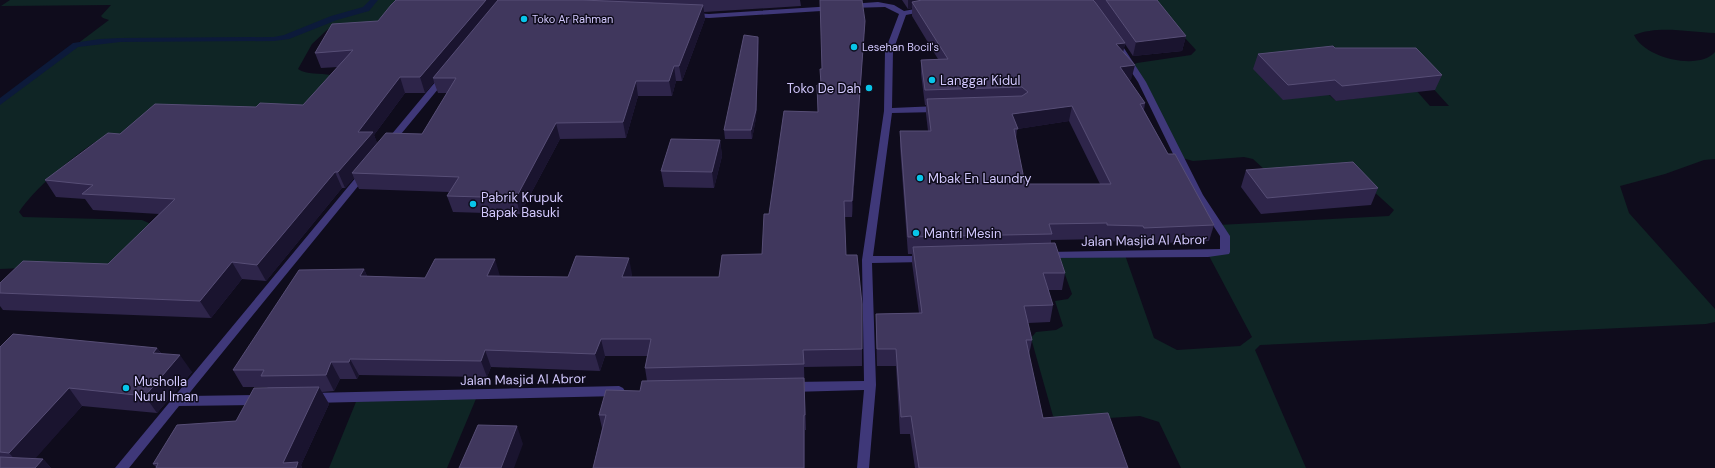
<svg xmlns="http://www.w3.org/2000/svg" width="1715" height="468" viewBox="0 0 1715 468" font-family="'DM Sans',sans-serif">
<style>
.green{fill:#0f2525;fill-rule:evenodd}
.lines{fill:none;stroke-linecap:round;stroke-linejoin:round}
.stream{fill:#0c1a3a;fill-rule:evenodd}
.minor{fill:#3f3879;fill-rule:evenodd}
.wall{fill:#2e254a;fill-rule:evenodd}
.shaded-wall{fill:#1a142f}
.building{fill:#40375d;stroke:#574e76;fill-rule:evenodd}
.poi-dot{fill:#08c5e9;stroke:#0f0c1c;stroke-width:1.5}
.labels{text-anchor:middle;stroke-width:3;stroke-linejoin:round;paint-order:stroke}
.far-poi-label{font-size:11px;fill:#d2c8fd;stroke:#0f0c1c;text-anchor:start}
.poi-label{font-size:13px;fill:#d2c8fd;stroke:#0f0c1c;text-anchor:start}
.street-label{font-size:13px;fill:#d2c8fd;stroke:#0f0c1c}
</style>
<rect width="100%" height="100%" fill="#0f0c1c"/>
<path class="green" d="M10,0H398L379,23L328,29L312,44L298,69C307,75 320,73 331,75L308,106L97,141C74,155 33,190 19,212L23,217L142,220L151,224L112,264L0,269V102L109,20L103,18L101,16L111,5L1,6Z
M1157,0H1715V33C1689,32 1658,25 1634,35C1644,58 1699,71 1715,52V159L1704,160L1665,174L1620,186L1629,213L1715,309V322L1706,324L1260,345L1255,350L1306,468H1181L1159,422L1140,416L1062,421L1053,416L1031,338L1036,332L1056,330L1063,326L1055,301L1068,299L1072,294L1058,255H1125L1154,338L1177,350L1240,346L1252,337L1208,254L1225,251L1218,225L1389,216L1394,210L1358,177L1265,170L1253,159L1244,157L1193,161L1179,157L1133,65L1137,63L1191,55L1196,50L1153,3ZM1392,63H1410L1449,106H1430ZM1328,94L1368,97L1336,101Z
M478,394L447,468H329L358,397Z"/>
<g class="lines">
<path class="stream" d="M370,0H378L369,11L337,20L289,39L274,41L120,42L78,47L0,105V98L73,43L100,39L120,38L274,37L284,35L331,16L363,7Z"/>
<path class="minor" d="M878,2L894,5L904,11L926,7L930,9L926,11L906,15L893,51L892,108L938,106L942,109L938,112L892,113L873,256H925L930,259L925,262L872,263L876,385L869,468H857L864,390L791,392L787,390L785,387L787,384L791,382L864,381L862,260L884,111L885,51L899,14L885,7L850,8L846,6L850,4Z
M834,6H837V10L709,18L692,17L688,15L692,13L709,14Z
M1112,39H1118L1146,82L1203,195L1230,236V252L1229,254L1208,257L1047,258L1042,255L1047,252L1220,249V236L1193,195L1138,82L1111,41Z
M441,75H444L448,77L392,145H386L385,143L386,141Z
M365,169L368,170L370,172L368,174L187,396L259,395L263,397L265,400L263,403L259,405L179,406L129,468H115L362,170Z
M619,386L623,388L625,391L623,394L619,396L311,403L307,401L305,398L307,395L311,393Z"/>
</g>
<path class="wall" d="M396,0H800L801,6L704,12L705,19L682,81H676L672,96H638L626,138L560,139L520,214L453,212L447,196L449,192L359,189L354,178L345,188H342L266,281L242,279L211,318L3,310L0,306V283L108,264L159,214L93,210L85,199L56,197L45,180L120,134L256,107L303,105L338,67L321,68L315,53L378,21ZM434,82L438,93H447L422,134L377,143L374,135L405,93H425Z
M902,0H1157L1186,36L1182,51L1133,56L1125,44L1123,52L1131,80H1129L1145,103L1144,110L1168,154L1214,225L1209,241L1140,244L1139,242L1103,241V239L1051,240V243L1065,273L1062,290H1048L1053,305L1050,322L1028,323L1032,340L1029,355L1043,418L1128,468H915L910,434H900L896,366H877L876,332V314L919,313L912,263V254H908L900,147V131H928L926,114V105H925L921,74V60L938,59L912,16V8L908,9ZM1069,121L1100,184H1025L1016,139L1017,129Z
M865,21L864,35L852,217H844L846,255L862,349V366L804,367L806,430H805V468H593L602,428L599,415L640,391L647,381L645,368L647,356H605L600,371L491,367L487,377L359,375L357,379H340L334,391L322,392L329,404L301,465L302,468H156V467L153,464L236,421L268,388L267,387H243L233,370L364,269L367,276L425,278L500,276L568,277L632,274L631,277H719L762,254L769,214L818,112L822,69Z
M758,37L759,45L756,118L752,139H725L724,130Z
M1335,48L1442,75L1435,90L1336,101L1330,95L1283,100L1253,69L1258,54Z
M720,140L722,156L714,188L664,187L661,171Z
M1246,170L1378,188L1371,205L1261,214L1241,187Z
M0,347L157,348L161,353L192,372L157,413L82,406L35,458L43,459L51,468H0Z"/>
<path class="shaded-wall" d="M486,0H502L433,78L434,82L425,93L420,77Z
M908,0H970L912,2V8L908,9Z
M703,5L705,19L682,81L679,66Z
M865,21L864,35L852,217V201Z
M1186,36L1182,51L1133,56L1136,42Z
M758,37L759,45L756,118L752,139L751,130Z
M1125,43L1122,57L1116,44Z
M1135,65L1131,80L1117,82L1120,67Z
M674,66L676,81L672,96L669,81Z
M400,77L405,93L374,135L379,148L352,173L354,178L345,188L338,172L358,132Z
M636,81L638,96L626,138L623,122Z
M1072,106L1069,121L1011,130L1012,114Z
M556,123L560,139L520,214L516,198Z
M720,140L722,156L714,188L712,172Z
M335,172L342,188L266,281L257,265Z
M629,258L632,274L626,293L622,277Z
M495,259L500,276H487Z
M232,262L242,279L211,318L200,301Z
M364,269L371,286L360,276Z
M601,339L605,356L600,371L595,354Z
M157,348L169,365L153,353Z
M485,350L491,367L487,377L481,361Z
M180,355L192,372L157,413L145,396Z
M350,359L359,375L357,379L349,362Z
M331,362L340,379L334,391L326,375Z
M319,387L329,404L301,465L302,468H287L283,463Z
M69,388L82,406L27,468H23L9,453Z
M804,415L805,430V468H804Z
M517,426L523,444L514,468H501Z
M43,459L51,468H35Z"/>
<path class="building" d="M396,0H486L420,77H400L358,132H373L338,172H335L257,265L232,262L200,301L0,293V283L23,261L108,264L175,199L82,194L93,185L45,180L108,133L120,134L155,104L256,107L260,103L303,105L353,50L315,53L332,24L378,21L391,5Z
M498,0H582L703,5L679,66H674L669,81H636L623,122L556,123L516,198L447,196L459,177L352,173L386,133L422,134L456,78H433Z
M820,0H862L865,21L852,201H844L846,255H857L862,304V349L803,350L804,364L645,368L651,339H601L595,354L485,350L481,361L350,359L349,362H331L326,375L261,376L264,370H233L299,270L364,269L360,276L425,278L435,259H495L487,276L568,277L576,256L629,258L622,277H719L722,255L762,254L764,214H769L784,111L818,112L817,85L821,84L820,69H822Z
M922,0H1093L1095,2L1125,43L1116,44L1135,65L1120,67L1145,103L1140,104L1168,154H1175L1214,225L1144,228L1143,226L1107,225V223L1049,224L1052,234L908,237L900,131H931L927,99L1022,96L1028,92L1022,87L925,90L921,60L948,59L912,2ZM1072,106L1111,184H1025L1014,129H1018L1012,114Z
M1106,0H1157L1186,36L1136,42Z
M744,35L758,37L756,110L751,130H724Z
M1333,46L1335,48H1416L1442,75L1342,86L1335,80L1288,85L1258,54Z
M671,139L720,140L712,172L661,171Z
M1353,162L1378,188L1267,198L1246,170Z
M1055,243L1065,273H1043L1053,305L1024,306L1032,340H1026L1043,418L1108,413L1128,468H919L911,416L901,417L896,349H877L876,314L922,313L913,247Z
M13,334L157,348L153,353L180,355L145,396L69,388L9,453L0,452V347Z
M804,378L805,415H804V468H593L606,415H599L606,390L640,391L642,381Z
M319,387L283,463L298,462L296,468H156L158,463L153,464L177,425L236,421L254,388Z
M478,425L517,426L501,468H459Z
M0,457L43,459L35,468H0Z"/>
<g class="poi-dot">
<circle cx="524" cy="19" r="4"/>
<circle cx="854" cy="47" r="4"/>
<circle cx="932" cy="80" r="4"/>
<circle cx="869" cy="88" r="4"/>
<circle cx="920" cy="178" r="4"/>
<circle cx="473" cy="204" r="4"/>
<circle cx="916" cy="233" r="4"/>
<circle cx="126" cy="388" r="4"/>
</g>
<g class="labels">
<g class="far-poi-label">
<text x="532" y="23">Toko Ar Rahman</text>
<text x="862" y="51">Lesehan Bocil's</text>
</g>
<g class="poi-label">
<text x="940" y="85">Langgar Kidul</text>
<text x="861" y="93" text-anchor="end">Toko De Dah</text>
<text x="928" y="183">Mbak En Laundry</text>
<text x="481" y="202">Pabrik Krupuk<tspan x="481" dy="15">Bapak Basuki</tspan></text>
<text x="924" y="238">Mantri Mesin</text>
<text x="134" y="386">Musholla<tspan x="134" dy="15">Nurul Iman</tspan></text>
</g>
<g class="street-label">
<text transform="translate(1144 240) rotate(-1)" y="5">Jalan Masjid Al Abror</text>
<text transform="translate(523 379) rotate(-1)" y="5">Jalan Masjid Al Abror</text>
</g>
</g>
</svg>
